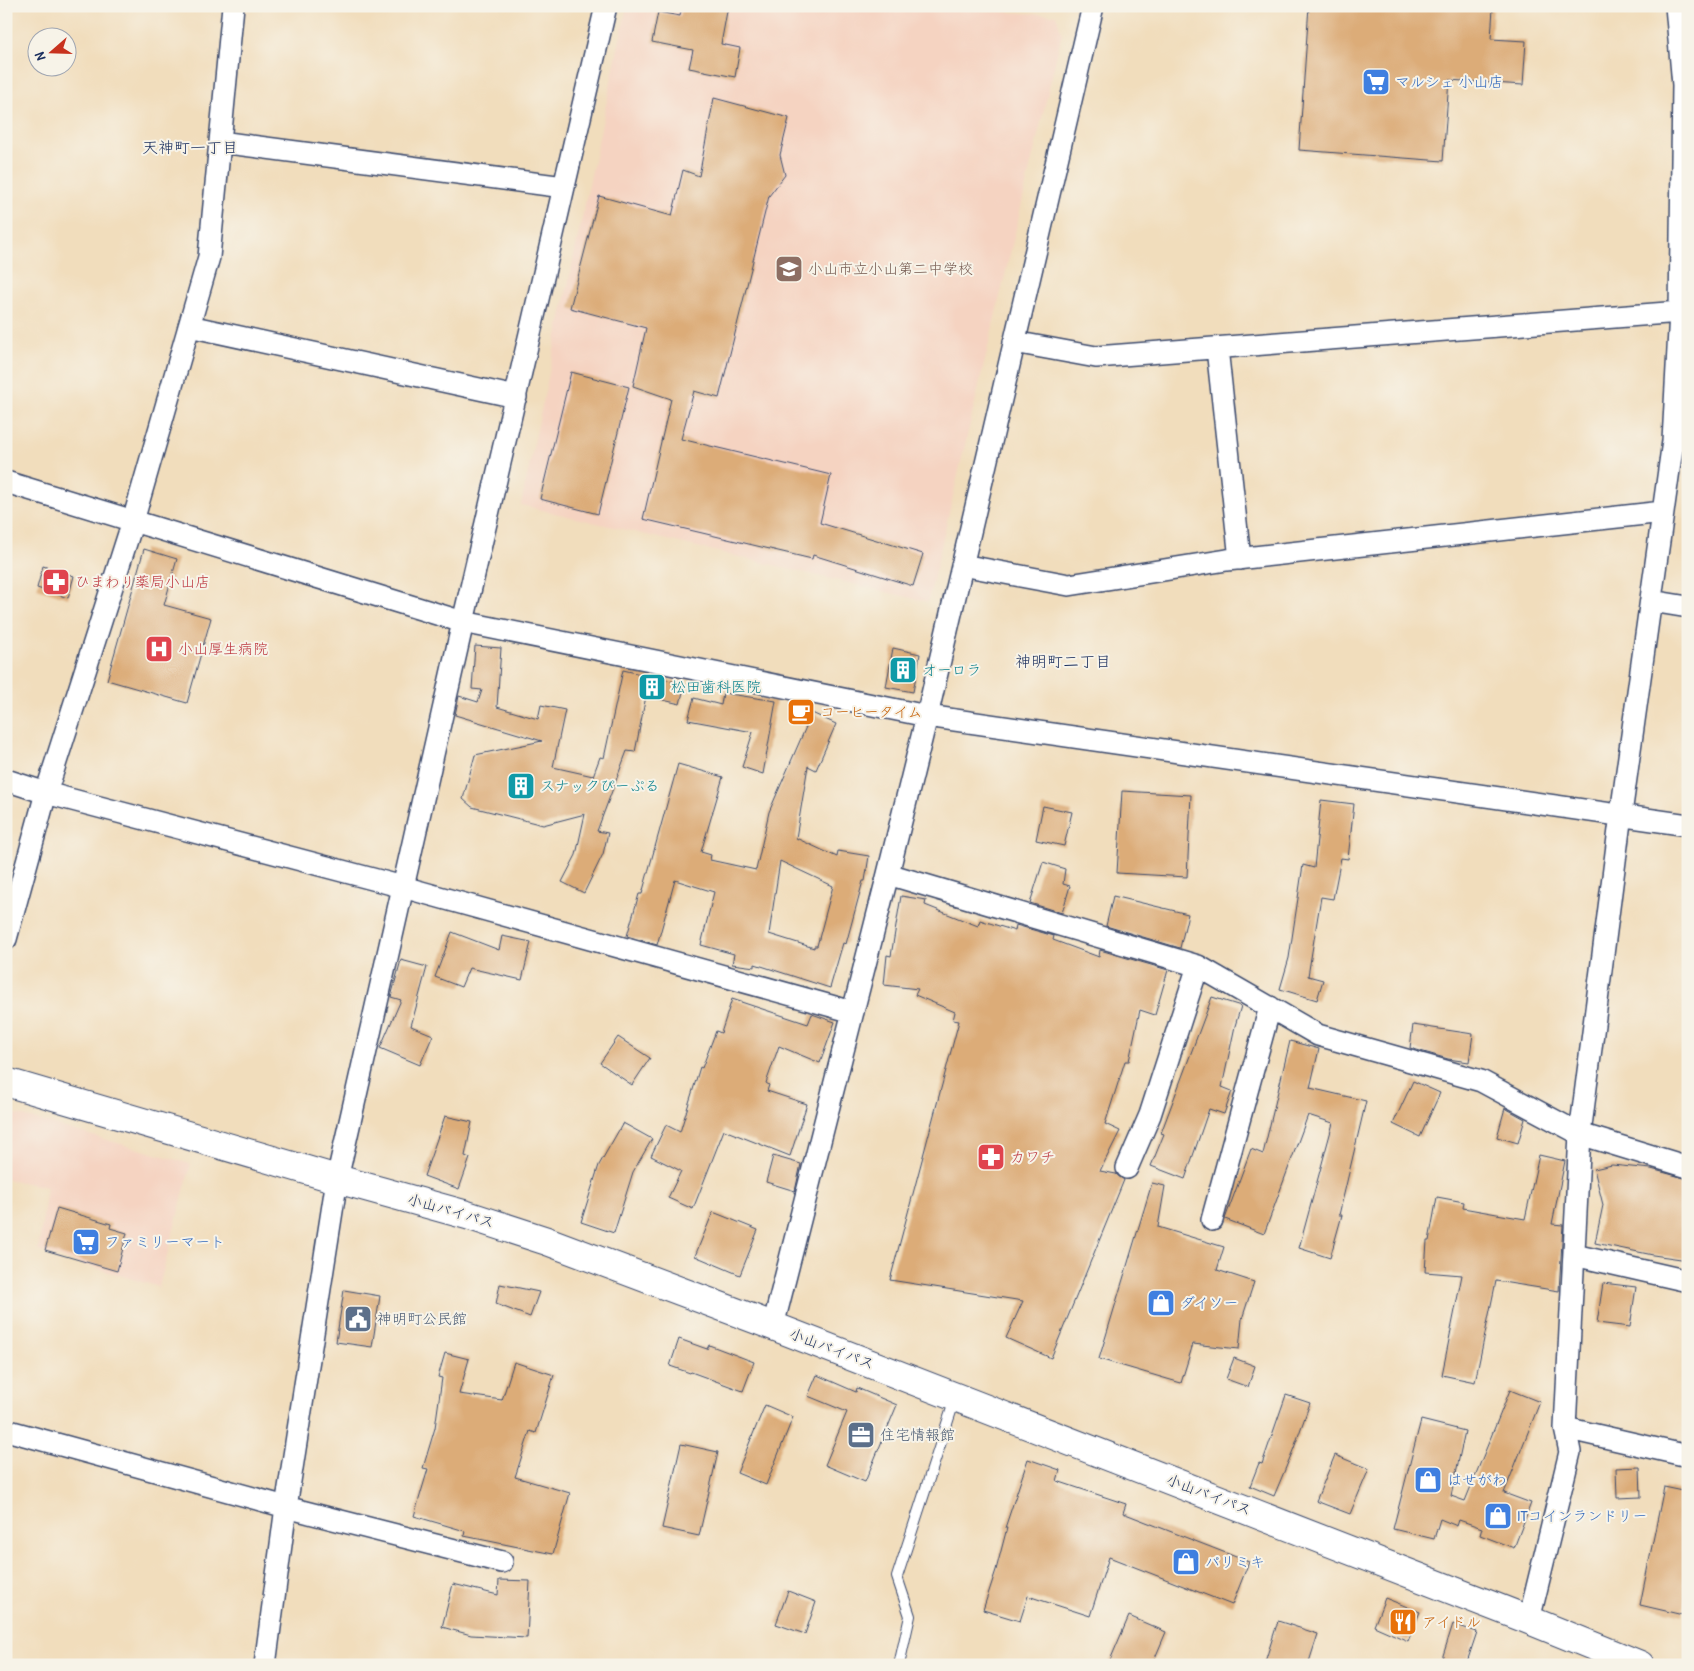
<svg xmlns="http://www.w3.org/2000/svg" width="1694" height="1671" viewBox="0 0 1694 1671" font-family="'Patrick Hand','Klee One',sans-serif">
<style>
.built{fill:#f5d3c1}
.building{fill:#dcac78;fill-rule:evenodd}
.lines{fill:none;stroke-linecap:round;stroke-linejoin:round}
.lane-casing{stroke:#3b496c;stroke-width:12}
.street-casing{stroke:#3b496c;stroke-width:24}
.highway-casing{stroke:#3b496c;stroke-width:30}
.lane{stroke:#fff;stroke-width:10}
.street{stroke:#fff;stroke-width:21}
.highway{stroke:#fff;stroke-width:28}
.labels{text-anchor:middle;stroke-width:4;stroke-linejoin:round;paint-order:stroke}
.shop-label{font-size:15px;fill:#366cbe;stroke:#f7f3e8;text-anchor:start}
.education-label{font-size:15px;fill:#785e54;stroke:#f7f3e8;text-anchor:start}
.health-label{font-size:15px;fill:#be3a42;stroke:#f7f3e8;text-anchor:start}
.culture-label{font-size:15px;fill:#0d838f;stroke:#f7f3e8;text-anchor:start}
.food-label{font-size:15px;fill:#c56008;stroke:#f7f3e8;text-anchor:start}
.street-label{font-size:15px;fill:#1b2f5e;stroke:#f7f3e8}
.service-label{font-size:15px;fill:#4e5e75;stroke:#f7f3e8;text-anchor:start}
.neighbourhood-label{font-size:16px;fill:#1b2f5e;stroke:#f7f3e8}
</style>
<rect width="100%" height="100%" fill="#f7f3e8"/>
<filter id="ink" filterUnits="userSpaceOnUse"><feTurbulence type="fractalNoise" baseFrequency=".02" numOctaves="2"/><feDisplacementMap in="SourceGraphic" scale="10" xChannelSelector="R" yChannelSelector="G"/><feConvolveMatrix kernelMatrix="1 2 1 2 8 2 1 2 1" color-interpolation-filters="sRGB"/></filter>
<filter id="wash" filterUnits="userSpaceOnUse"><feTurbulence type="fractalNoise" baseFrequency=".0096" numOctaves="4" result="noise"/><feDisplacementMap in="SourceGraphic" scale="20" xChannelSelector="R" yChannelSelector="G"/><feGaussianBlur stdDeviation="1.12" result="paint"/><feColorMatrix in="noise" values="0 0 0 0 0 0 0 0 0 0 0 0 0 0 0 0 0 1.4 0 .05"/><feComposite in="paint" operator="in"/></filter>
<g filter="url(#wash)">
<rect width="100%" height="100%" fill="#f1ddbc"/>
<path class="built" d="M627,6H912L1056,15L1062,33L928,602L521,505Z
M6,1111L191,1164L159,1287L38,1251L47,1187L6,1179Z"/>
<g id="blocks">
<path class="building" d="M682,6H728L721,44L740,48L735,77L689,68L693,50L652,42L658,12L680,16Z
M1309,6H1474L1493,8L1491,39L1526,41L1523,85L1449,80L1443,161L1299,150Z
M714,98L789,118L780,155L785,175L769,196L719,398L694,391L681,439L831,475L820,523L923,554L913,586L813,555L812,559L643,519L671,399L633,386L646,328L570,308L599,196L672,216L683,170L699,176Z
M571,372L629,387L598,514L540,499Z
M144,549L177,559L164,605L211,618L187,703L107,680Z
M43,566L74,576L68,598L37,588Z
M475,646L501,648L497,707L538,719L541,705L565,710L553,767L593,776L600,757L604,758L623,670L685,684L680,704L646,696L635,752L627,751L597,831L608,833L603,854L584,893L562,882L576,855L585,814L543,825L472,807L463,799L475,755L542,741L455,715L459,696L478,702L482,690L472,689Z
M893,648L920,654L913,692L886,687Z
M723,693L776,701L763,774L742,767L753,732L688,720L694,698L721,705Z
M812,713L836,724L816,770L808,766L796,838L837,857L838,851L869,856L865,881H863L846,944L843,943L830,988L755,964V967L732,964L734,954L701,945L714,892L675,880L657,945L627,936L639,894H642L678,764L723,777L701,852L711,855L710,860L756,870L769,812ZM780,861L833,886L817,946H814V948L769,934Z
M1122,791L1191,795L1187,877L1117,873Z
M1321,800L1354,804L1348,859L1341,858L1333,899L1321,897L1308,976L1323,980L1317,1000L1280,989L1289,958L1303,865L1314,868Z
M1043,806L1072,812L1064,846L1036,840Z
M1043,862L1065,869L1063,884L1070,886L1062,913L1030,903Z
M901,896L926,900L925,905L978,926L980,920L1015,931L1016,925L1054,936L1053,940L1099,957L1100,950L1168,970L1155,1015L1140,1010L1129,1061H1125L1105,1124L1120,1131L1100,1171L1116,1174L1124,1180L1051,1358L1006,1338L1023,1301L890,1280L959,1021L953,1020L955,1012L915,995L918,989L884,985L887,955L891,956Z
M1113,896L1188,914L1180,948L1106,926Z
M452,932L499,950L502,936L531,942L522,980L469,968L461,987L435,977Z
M401,960L427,967L411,1026L433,1035L420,1065L380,1048L401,1000L391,997Z
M1212,997L1241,1006L1235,1026L1222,1087L1232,1091L1224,1114L1209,1109L1185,1179L1151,1166L1164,1134L1161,1133Z
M732,999L808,1024L812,1014L835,1022L820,1063L779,1046L766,1083L769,1085L767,1091L807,1104L790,1156L724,1130L693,1209L668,1198L681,1171L651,1156L666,1125L680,1132L700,1067L702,1068L716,1031L721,1033Z
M1413,1025L1473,1034L1469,1062L1448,1059L1410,1048Z
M618,1037L650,1058L632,1085L600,1063Z
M1290,1041L1319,1049L1310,1088L1366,1101L1339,1215H1342L1330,1258L1299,1248L1333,1123L1308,1115L1264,1234L1225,1219L1251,1149L1263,1154Z
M1413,1081L1440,1093L1420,1137L1393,1124Z
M1505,1108L1525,1119L1518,1143L1497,1137Z
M445,1116L472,1122L465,1156L470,1158L459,1189L424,1176Z
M623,1123L652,1139L633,1172L614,1233L581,1222L599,1165Z
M1539,1155L1565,1161L1552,1224L1563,1225L1559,1291L1496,1281L1475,1382L1442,1375L1462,1275L1425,1272L1427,1241H1429L1437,1197L1464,1202L1463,1208L1525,1219Z
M773,1156L801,1164L795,1191L766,1182Z
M1612,1165L1651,1169L1688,1179V1260L1653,1255L1595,1243L1603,1205L1594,1169Z
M1152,1183L1165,1186L1158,1227L1224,1247L1217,1270L1254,1282L1242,1319L1239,1349L1193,1344L1181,1383L1099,1359Z
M57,1208L111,1224L110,1228L127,1233L117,1271L45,1250Z
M713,1212L758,1230L740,1275L695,1256Z
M1603,1283L1636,1287L1630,1327L1597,1323Z
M500,1284L539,1292L530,1317L496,1304Z
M344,1290L380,1296L372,1347L336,1342Z
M679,1339L707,1349L709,1345L754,1362L743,1391L691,1372L690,1373L670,1366Z
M445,1353L469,1359L459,1394L502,1400L514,1362L554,1375L536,1433L530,1431L515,1477L570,1493L553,1554L464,1536L465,1531L414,1516L428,1469L423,1468L435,1428L442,1378L438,1377Z
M1234,1358L1255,1366L1248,1387L1226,1379Z
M817,1375L856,1392L857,1388L897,1405L865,1482L825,1465L847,1412L808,1396Z
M1510,1390L1540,1402L1504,1493L1531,1503L1514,1548L1480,1535L1482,1528L1459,1520L1457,1526L1440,1519L1434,1539L1393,1529L1421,1420L1465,1431L1451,1496L1465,1501Z
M1286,1395L1310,1403L1294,1448L1274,1496L1250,1486L1259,1463L1262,1464Z
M765,1405L793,1417L766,1485L737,1473Z
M681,1444L718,1452L699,1536L662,1528Z
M1335,1455L1369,1469L1350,1514L1316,1501Z
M1028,1459L1060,1470L1057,1481L1126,1504L1123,1513L1249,1562L1232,1605L1109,1557L1090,1616L1028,1596L1020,1621L983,1610L996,1570L1007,1528H1005Z
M1640,1467L1641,1497L1617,1498L1616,1468Z
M1664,1487L1688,1492V1590L1683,1615L1640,1605Z
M499,1580L530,1581L527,1638L471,1635L442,1627L453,1584L498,1595Z
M788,1591L816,1602L805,1634L776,1624Z
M1385,1598L1420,1612L1408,1641L1374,1626Z
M1129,1616L1166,1632L1152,1665H1108Z
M1278,1621L1318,1634L1308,1665H1264Z
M1453,1624L1477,1632L1466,1665H1440Z"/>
</g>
</g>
<g filter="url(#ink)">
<use href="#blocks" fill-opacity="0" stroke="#3b496c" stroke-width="1"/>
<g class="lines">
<defs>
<path id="lane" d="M899,1665L910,1616L897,1577L955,1399"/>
<path id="street" d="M220,142L564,187
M189,326L516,397
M1014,342L1096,357L1680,312
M1217,348L1240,559
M6,482L463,622L927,716L1688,825
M962,565L1069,585L1227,560L1663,512
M1651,601L1688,607
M6,780L46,793L403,887L853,1012
M888,874L1198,966L1318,1035L1481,1081L1580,1134L1688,1167
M6,939L46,793L133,521L209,257L233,6
M1127,1168L1150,1115L1198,966
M1212,1220L1270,1007
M1574,1255L1688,1281
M773,1326L888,874L927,716L1093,6
M1565,1428L1688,1456
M6,1430L286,1507L502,1562
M1529,1620L1570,1452L1565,1428L1580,1134L1621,814L1673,441L1680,312L1683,85L1676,6
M265,1665L286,1507L337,1179L463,622L606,6"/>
<path id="highway" d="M6,1082L337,1179L467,1215L547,1241L773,1326L1529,1620L1640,1665"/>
</defs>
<use href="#lane" class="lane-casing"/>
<use href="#street" class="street-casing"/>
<use href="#highway" class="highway-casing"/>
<use href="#lane" class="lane"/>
<use href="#street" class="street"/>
<use href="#highway" class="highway"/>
</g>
</g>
<defs>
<symbol id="supermarket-square" viewBox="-11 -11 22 22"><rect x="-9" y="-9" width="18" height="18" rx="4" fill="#3f7fe0" stroke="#f7f3e8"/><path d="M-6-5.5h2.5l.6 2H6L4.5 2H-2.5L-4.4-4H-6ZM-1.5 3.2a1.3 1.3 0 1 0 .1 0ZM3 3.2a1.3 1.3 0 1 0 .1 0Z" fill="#fff"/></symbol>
<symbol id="school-square" viewBox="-11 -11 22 22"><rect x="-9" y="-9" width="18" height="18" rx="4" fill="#8d6e63" stroke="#f7f3e8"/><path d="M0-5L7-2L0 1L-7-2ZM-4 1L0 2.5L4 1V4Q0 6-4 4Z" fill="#fff"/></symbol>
<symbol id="pharmacy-square" viewBox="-11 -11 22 22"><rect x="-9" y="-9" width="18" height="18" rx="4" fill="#e0444e" stroke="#f7f3e8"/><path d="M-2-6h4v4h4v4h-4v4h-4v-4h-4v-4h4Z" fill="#fff"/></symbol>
<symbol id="hospital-square" viewBox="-11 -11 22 22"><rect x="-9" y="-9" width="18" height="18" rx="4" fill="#e0444e" stroke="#f7f3e8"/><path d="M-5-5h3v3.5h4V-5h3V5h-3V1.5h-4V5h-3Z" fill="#fff"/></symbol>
<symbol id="building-square" viewBox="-11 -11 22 22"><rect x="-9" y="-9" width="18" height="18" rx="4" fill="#0f9aa8" stroke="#f7f3e8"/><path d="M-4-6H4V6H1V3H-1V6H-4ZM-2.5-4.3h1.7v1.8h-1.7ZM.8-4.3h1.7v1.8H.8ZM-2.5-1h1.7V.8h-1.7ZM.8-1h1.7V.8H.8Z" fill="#fff"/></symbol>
<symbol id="cafe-square" viewBox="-11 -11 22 22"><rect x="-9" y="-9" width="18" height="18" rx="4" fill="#e8710a" stroke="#f7f3e8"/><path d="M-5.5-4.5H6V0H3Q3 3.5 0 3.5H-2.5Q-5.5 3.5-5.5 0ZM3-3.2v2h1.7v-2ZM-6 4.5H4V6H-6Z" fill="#fff"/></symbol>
<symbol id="shop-square" viewBox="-11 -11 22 22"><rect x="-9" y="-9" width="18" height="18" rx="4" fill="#3f7fe0" stroke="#f7f3e8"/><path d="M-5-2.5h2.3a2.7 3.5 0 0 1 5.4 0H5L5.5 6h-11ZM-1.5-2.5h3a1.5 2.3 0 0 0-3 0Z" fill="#fff"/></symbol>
<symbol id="civic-square" viewBox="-11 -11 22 22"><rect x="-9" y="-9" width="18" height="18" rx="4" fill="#5c6f8a" stroke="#f7f3e8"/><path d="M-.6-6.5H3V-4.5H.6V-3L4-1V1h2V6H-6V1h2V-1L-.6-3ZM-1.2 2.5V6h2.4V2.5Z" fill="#fff"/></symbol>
<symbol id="office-square" viewBox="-11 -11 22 22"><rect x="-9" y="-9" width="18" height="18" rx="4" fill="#5c6f8a" stroke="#f7f3e8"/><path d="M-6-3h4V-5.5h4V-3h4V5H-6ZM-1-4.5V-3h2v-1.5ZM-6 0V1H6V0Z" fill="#fff"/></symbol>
<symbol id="restaurant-square" viewBox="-11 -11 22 22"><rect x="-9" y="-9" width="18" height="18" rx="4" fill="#e8710a" stroke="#f7f3e8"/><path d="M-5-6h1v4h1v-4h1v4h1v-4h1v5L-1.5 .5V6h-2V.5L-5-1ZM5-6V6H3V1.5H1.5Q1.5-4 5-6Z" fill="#fff"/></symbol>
</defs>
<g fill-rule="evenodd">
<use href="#supermarket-square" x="1360" y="66" width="32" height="32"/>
<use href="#school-square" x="773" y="253" width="32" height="32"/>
<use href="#pharmacy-square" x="40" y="566" width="32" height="32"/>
<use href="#hospital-square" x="143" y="633" width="32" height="32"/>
<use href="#building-square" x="887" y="654" width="32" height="32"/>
<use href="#building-square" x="636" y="671" width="32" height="32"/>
<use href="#cafe-square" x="785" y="696" width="32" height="32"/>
<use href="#building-square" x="505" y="770" width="32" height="32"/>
<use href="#pharmacy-square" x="975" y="1141" width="32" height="32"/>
<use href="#supermarket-square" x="70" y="1226" width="32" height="32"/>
<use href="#shop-square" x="1145" y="1287" width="32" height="32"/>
<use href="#civic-square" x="342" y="1303" width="32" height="32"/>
<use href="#office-square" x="845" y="1419" width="32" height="32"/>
<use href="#shop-square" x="1412" y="1464" width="32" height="32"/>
<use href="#shop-square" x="1482" y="1500" width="32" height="32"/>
<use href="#shop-square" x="1170" y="1546" width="32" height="32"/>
<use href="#restaurant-square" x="1387" y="1606" width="32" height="32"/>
</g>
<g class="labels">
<g class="shop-label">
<text x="1395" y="87">マルシェ 小山店</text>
<text x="105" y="1247">ファミリーマート</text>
<text x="1180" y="1308">ダイソー</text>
<text x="1447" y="1485">はせがわ</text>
<text x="1517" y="1521">ITコインランドリー</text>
<text x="1205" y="1567">パリミキ</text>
</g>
<g class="education-label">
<text x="808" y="274">小山市立小山第二中学校</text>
</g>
<g class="health-label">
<text x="75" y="587">ひまわり薬局小山店</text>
<text x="178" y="654">小山厚生病院</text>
<text x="1010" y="1162">カワチ</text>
</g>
<g class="culture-label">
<text x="922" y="675">オーロラ</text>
<text x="671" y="692">松田歯科医院</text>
<text x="540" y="791">スナックぴーぷる</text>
</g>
<g class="food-label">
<text x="820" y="717">コーヒータイム</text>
<text x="1422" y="1627">アイドル</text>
</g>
<g class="street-label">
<text transform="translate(451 1211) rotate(16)" y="5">小山バイパス</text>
<text transform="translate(832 1349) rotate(21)" y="5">小山バイパス</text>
<text transform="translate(1209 1495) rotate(21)" y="5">小山バイパス</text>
</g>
<g class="service-label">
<text x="377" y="1324">神明町公民館</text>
<text x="880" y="1440">住宅情報館</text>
</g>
<g class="neighbourhood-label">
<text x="190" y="153">天神町一丁目</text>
<text x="1063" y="667">神明町二丁目</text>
</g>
</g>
<rect width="1694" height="1671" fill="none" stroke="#f7f3e8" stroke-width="25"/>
<g transform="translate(52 52) rotate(250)"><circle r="24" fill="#f7f3e8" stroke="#9fa5b1"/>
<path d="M0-4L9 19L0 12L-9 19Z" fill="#c8321e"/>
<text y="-8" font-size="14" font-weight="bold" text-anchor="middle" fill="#1b2f5e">N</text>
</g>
</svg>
